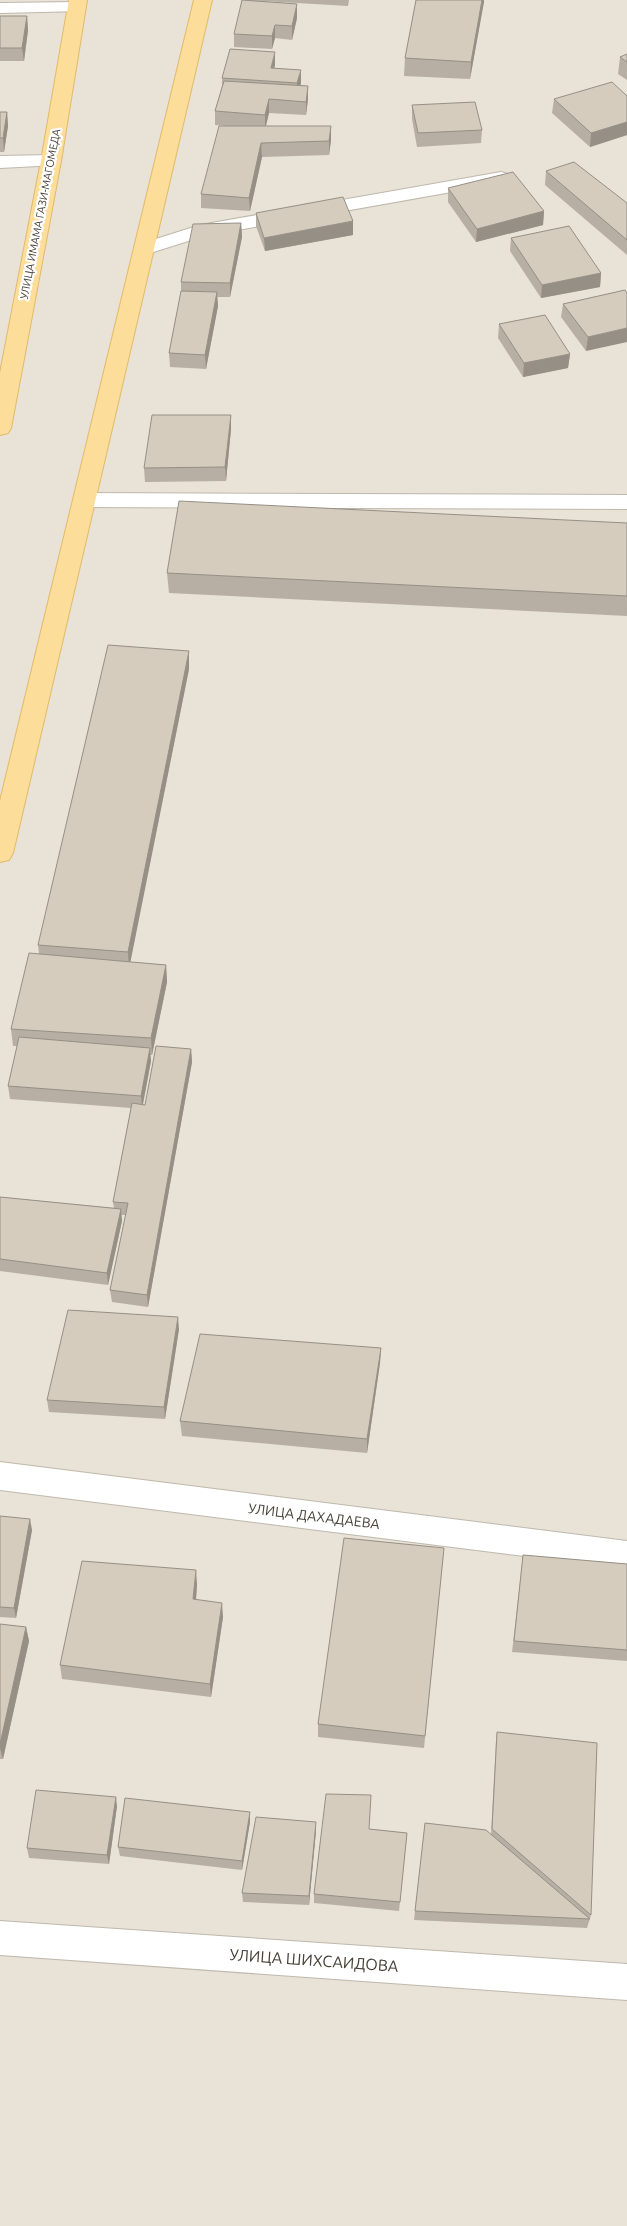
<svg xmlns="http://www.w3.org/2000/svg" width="627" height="2226" viewBox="0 0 627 2226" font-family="Ubuntu,sans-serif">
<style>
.residential{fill:#e8e2d7}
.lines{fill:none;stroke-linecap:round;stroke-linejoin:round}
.minor-casing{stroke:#bfb8ab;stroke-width:2}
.major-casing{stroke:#e2ba69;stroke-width:2}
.minor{fill:#fff;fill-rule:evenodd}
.major{fill:#fcdd9a;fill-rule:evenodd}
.wall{fill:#b7afa3}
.shaded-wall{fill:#958f85}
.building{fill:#d5ccbe;stroke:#958f85}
.labels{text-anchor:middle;stroke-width:4.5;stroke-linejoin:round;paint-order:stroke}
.far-street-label{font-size:11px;fill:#474137;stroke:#fff}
.street-label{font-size:14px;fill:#474137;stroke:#fff}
.near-street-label{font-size:16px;fill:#474137;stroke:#fff}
</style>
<rect width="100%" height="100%" fill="#f4f0e9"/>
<path class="residential" d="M0,0H627V2226H0Z"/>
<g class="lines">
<defs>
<path id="minor" d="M77,2L83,3L86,7L83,11L0,13V3Z
M51,155L58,157L61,161L58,165L0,168V156Z
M501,172L508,174L511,178L508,182L204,236L144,255L137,253L134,249L137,245L200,225Z
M84,493L627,495V509L84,507L76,505L73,500L76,495Z
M0,1462L627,1541V1569L0,1490Z
M0,1921L627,1964V2000L0,1955Z"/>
<path id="major" d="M69,0H87L61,161L11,428L8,433L0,435V373L41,161Z
M194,0H212L13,853L9,860L0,862V801Z"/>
</defs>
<use href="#minor" class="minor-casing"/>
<use href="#major" class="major-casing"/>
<use href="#minor" class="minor"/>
<use href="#major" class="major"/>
</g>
<path class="wall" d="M242,0H349L348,6L247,0L297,4V18L292,40L275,38L272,49L234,47V34Z
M416,0H484L470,79L404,76L405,58Z
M0,16H27L28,30L24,61H0Z
M627,54V80L618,74L620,57Z
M275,65L274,68L301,83L300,85L308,99L306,115L269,113L266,126H331V140L329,155L262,157L250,211L201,208V194L226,126L215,125V111L222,86V78Z
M627,96V135L590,147L552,113L554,99Z
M412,105L482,130L481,143L417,147L412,119Z
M0,112H7L8,126L4,152H0Z
M546,171L627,203V255L545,185Z
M448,188L544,211L543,225L476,242L448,202Z
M256,213L353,235L265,251L256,226Z
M241,223L242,237L230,297H217L218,306L206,369L170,367L169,353L181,292V282Z
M511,238L601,273L600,287L541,298L510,251Z
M625,290L586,351L561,317L563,304Z
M499,324L570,354L568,368L523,377L498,338Z
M231,415V429L226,481L145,482L144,468Z
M627,523V616L169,593L167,573Z
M189,669L130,962L166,965L167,982L152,1055H150L151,1061L143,1105H145L191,1049L192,1062L148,1307L112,1302L110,1290L126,1215H121L122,1221L108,1285L0,1271V1197L114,1208L113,1202L131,1108L10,1099L8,1086L17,1046H13L11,1029L39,954L38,945Z
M179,1329L165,1419L49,1412L47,1400Z
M381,1348L380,1363L367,1453L182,1436L180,1421Z
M0,1516L32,1530L16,1618L0,1617Z
M444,1548L424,1748L318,1737V1724Z
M523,1555L627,1564V1661L512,1652Z
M197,1584L196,1600L223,1617L211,1697L62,1679L60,1665Z
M0,1624L26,1627L29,1641L3,1759H0Z
M497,1732L591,1915L587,1928L414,1920L425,1823L491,1834L496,1742Z
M117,1806L109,1864L29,1858L27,1848Z
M250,1812V1822L242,1870L120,1856L118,1847Z
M369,1829L407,1833L399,1911L314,1903V1894Z
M316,1831L309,1905L243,1902L242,1893Z"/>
<path class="shaded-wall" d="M482,0H484V2L470,79L471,62Z
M297,4V18L292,40V26Z
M27,16L28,30L24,61L22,48Z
M275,25V38L272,49V36Z
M275,52V65L271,81V68Z
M301,70V83L297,96V83Z
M308,86V99L306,115V102Z
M269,99V113L265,129V115Z
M7,112L8,126L4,152L3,138Z
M627,122V135L590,147L591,133Z
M331,126V140L329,155V141Z
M261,143L262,157L250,211L249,198Z
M544,211L543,225L476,242L477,229Z
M353,221V235L265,251L264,238Z
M241,223L242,237L230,297V283Z
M601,273L600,287L541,298L542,285Z
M217,292L218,306L206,369L205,355Z
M627,328V342L586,351L588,337Z
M570,354L568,368L523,377L524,363Z
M231,415V429L226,481L225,467Z
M189,651V669L129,969L128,952Z
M166,965L167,982L152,1055L151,1038Z
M150,1048L151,1061L142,1108L141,1096Z
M191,1049L192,1062L148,1307L147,1295Z
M121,1209L122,1221L108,1285L107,1273Z
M178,1317L179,1329L165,1419L164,1407Z
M381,1348L380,1363L367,1453V1439Z
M30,1519L32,1530L16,1618L14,1608Z
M196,1570L197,1584L195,1613L193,1599Z
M222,1603L223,1617L211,1697L210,1684Z
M26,1627L29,1641L3,1759L0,1748V1744Z
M116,1797L117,1806L109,1864L107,1855Z
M250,1812V1822L242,1870V1861Z
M316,1822V1831L309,1905V1896Z"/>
<path class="building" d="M242,0L297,4L292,26L275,25L272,36L234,34Z
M416,0H482L471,62L405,58Z
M0,16H27L22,48H0Z
M230,49L275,52L271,68L301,70L297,83L222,78Z
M627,54V62L620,57Z
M224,81L308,86L306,102L269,99L265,115L215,111Z
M612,82L627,96V122L591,133L554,99Z
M475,102L482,130L418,133L412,105Z
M0,112H7L3,138H0Z
M219,126H331L329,141L261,143L249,198L201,194Z
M574,162L627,203V240L546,171Z
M513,172L544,211L477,229L448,188Z
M343,197L353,221L264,238L256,213Z
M241,223L230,283L181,282L193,224Z
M569,226L601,273L542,285L511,238Z
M625,290L627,293V328L588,337L563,304Z
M181,291L217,292L205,355L169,353Z
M545,315L570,354L524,363L499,324Z
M152,415H231L225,467L144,468Z
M179,501L627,523V596L167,573Z
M108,645L189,651L128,952L38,945Z
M29,953L166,965L151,1038L11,1029Z
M19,1037L150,1048L141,1096L8,1086Z
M156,1046L191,1049L147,1295L110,1290L128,1203L113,1202L132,1103L145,1105Z
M0,1197L121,1209L107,1273L0,1259Z
M68,1310L178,1317L164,1407L47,1400Z
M200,1334L381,1348L367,1439L180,1421Z
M0,1516L30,1519L14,1608L0,1607Z
M344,1538L444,1548L425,1736L318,1724Z
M523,1555L627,1564V1650L514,1641Z
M82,1561L196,1570L193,1599L222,1603L210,1684L60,1665Z
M0,1624L26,1627L0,1744Z
M497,1732L597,1743L591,1915L492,1829Z
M36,1790L116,1797L107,1855L27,1848Z
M326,1794L371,1795L369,1829L407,1833L400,1902L314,1894Z
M125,1798L250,1812L242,1861L118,1847Z
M256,1817L316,1822L309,1896L242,1893Z
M425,1823L486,1830L590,1919L415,1911Z"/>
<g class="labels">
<g class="far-street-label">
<text transform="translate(40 214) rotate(-79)" y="4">УЛИЦА ИМАМА ГАЗИ-МАГОМЕДА</text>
</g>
<g class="street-label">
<text transform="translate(314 1516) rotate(7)" y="5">УЛИЦА ДАХАДАЕВА</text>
</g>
<g class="near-street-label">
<text transform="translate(314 1960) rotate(4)" y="6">УЛИЦА ШИХСАИДОВА</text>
</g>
</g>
</svg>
